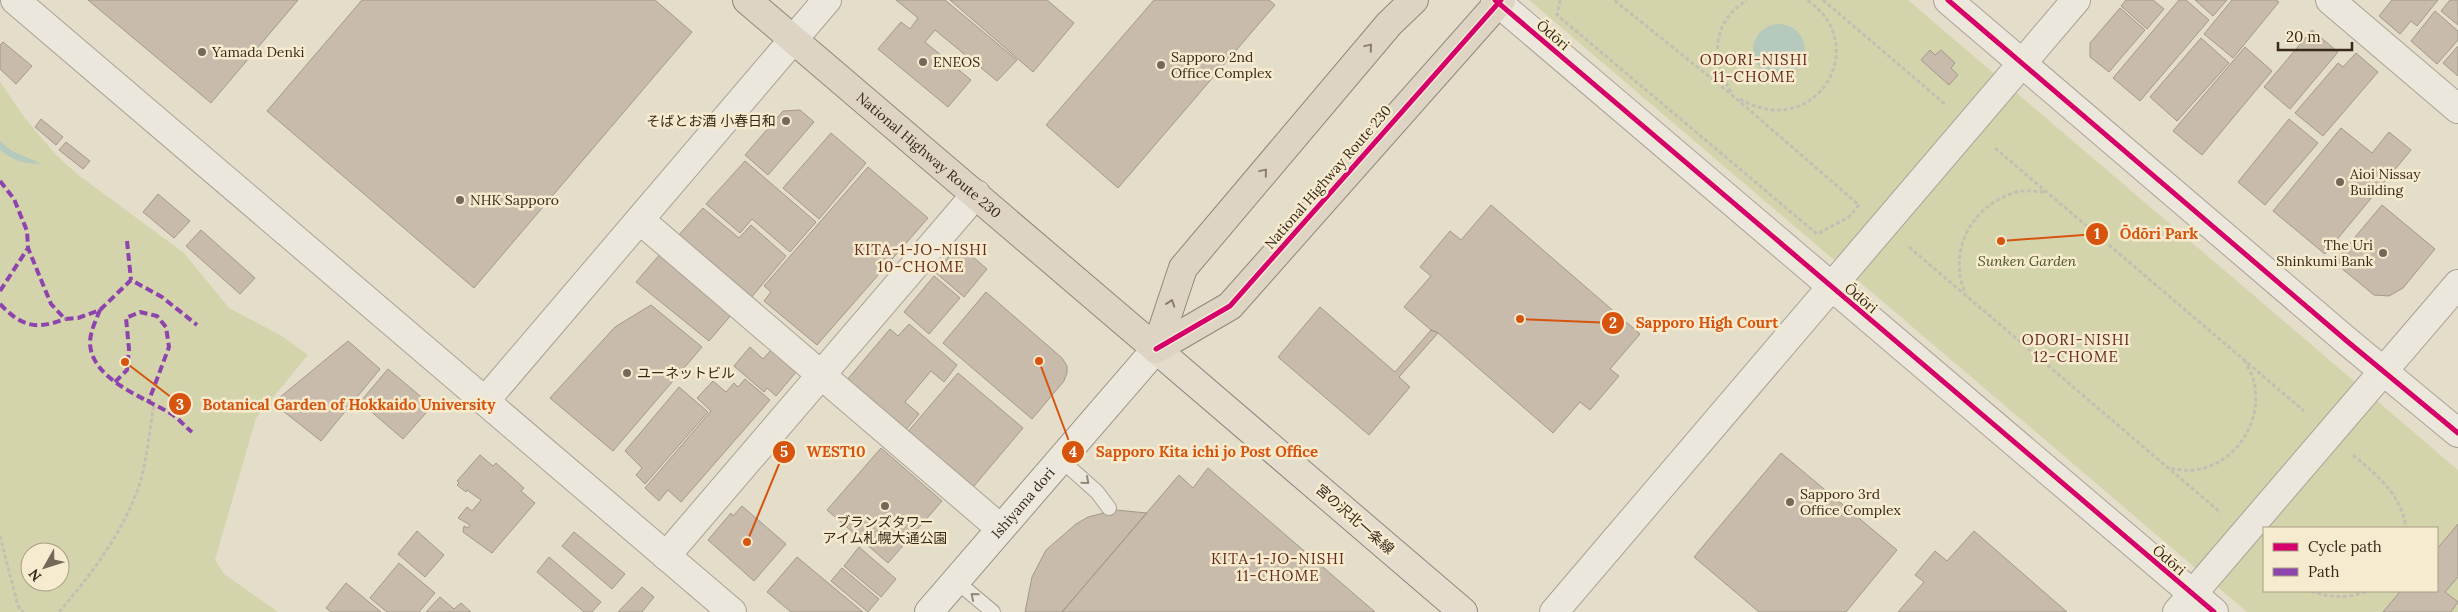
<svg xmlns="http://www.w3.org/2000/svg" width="2458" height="612" viewBox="0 0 2458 612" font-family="Lora,'Noto Sans JP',serif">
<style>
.green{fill:#d4d4ac;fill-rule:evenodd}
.water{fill:#b6c9bd}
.building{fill:#c8bbab;stroke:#a4988a}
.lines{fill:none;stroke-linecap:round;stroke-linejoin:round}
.service-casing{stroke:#a9a194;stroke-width:16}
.minor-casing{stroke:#a9a194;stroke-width:30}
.tertiary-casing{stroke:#a9a194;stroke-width:30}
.secondary-casing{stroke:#989184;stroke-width:30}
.primary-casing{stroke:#8e877b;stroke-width:30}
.trunk-casing{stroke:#8e877b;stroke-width:30}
.path{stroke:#c5beb3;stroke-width:3;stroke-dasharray:4 2.5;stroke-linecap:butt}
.service{stroke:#ece7dd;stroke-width:14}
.minor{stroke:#ece7dd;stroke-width:28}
.tertiary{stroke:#ece7dd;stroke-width:28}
.secondary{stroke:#ece7dd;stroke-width:28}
.primary{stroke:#e4ddcd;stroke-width:28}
.trunk{stroke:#ded4c4;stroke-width:28}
.quiet{stroke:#8e44ad;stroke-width:4;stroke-dasharray:8 4;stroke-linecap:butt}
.cycleway-casing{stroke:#f6ebcf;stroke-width:8}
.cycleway{stroke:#d6006c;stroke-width:5}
.oneway{stroke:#8b7e70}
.oneway2{stroke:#92887c}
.poi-dot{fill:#746859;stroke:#f6ebcf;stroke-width:2}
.labels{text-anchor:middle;stroke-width:5;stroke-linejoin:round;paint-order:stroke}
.street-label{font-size:14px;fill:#38291c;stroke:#f6ebcf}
.poi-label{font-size:14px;fill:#38291c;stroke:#f6ebcf;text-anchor:start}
.park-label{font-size:14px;font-style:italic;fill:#485522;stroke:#f6ebcf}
.neighbourhood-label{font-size:15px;letter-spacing:1px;fill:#662a1a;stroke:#f6ebcf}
.leader{fill:none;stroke:#d6540e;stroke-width:2}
.callout-dot{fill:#d6540e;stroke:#f6ebcf;stroke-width:2}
.mark-label{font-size:15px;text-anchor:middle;font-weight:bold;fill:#fff}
.callout-label{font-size:15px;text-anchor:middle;font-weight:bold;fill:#d6540e;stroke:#f6ebcf;stroke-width:5;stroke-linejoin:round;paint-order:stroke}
</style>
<rect width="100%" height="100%" fill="#e4ddca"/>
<path class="green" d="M1529,0H1908L2458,470V612H2247ZM2264,528H2437V591H2264Z
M0,82L25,118L56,155L77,174L184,253L229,308L282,336L308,355L256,418L215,560L224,574L278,612H0ZM30,552H60V582H30Z"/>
<path class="water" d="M1753 50a26 26 0 1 1 52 0a26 26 0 1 1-52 0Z
M0,141L12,151L42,164C25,164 13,161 0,150Z"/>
<path class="building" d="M88,0H298L211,103Z
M362,0H655L692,32L474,288L267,111Z
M896,0H945L1017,60L997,81L935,30L925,42L971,80L948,107L878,49L901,22L910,29L918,18Z
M950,0H1047L1074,23L1033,72Z
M1154,0H1269L1275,5L1118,188L1046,125Z
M2126,0H2153L2164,9L2147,29L2121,6Z
M2179,0H2186L2209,20L2140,101L2113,78Z
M2195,0H2227L2213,16Z
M2232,0H2276L2279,2L2233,58L2204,34Z
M2392,0H2438L2417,26L2411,21L2400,34L2379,16Z
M2450,0H2458V25L2441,11Z
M2120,8L2145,30L2109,72L2090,57V43Z
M2435,11L2458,31V40L2437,64L2411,41Z
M2312,30L2338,52L2290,109L2264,87Z
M2201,38L2229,63L2177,121L2150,97Z
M3,42L32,66L16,84L0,69V45Z
M2458,46V76L2443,63Z
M2245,47L2272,71L2202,155L2173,131Z
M1930,50L1935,55L1941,50L1955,63L1951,68L1958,75L1949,85L1921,60Z
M2356,53L2378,72L2323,136L2295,113L2338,63L2343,67Z
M800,110L814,122L768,175L745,155L783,111Z
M41,119L63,137L56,145L35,127Z
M2289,119L2318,143L2265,205L2238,182Z
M2341,128L2372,153L2389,132L2411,150L2325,254L2273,211Z
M831,133L866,163L819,219L783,188Z
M66,142L90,161L83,169L59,150Z
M745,161L816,222L790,252L752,219L740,233L706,204Z
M868,167L928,218L817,345L764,301L771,292L764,286Z
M158,194L190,221L174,238L143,212Z
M1491,205L1640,334L1610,369L1619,376L1590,410L1580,402L1553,433L1438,333L1431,330L1404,307L1431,276L1420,267L1450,231L1461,240Z
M2382,205L2435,249L2403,288L2389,296L2374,295L2334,262Z
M703,208L739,238L751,225L786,256L750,299L677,237Z
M201,230L255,278L240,294L186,246Z
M959,245L987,269L964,297L935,272Z
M661,253L732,314L709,341L636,282Z
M934,276L960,298L929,334L904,312Z
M986,292L1062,358L1067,366V373L1064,381L1032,419L943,343Z
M651,305L702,347L613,451L550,398L615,327Z
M1320,307L1395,372L1431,330L1438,333L1399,377L1410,387L1369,435L1278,357Z
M909,324L957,365L944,382L931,371L905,402L919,414L905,431L846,381L890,329L898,336Z
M348,341L380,369L321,441L273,403Z
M750,347L763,359L772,349L797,371L776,396L767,388L764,392L734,366Z
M388,369L432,406L403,439L360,402Z
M958,373L1023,428L969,492L905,435Z
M745,379L770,400L681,502L668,490L659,501L645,488L711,411L697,398L713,381L726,392L734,383L738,387Z
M679,387L708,412L645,484L636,475L642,468L625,451Z
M881,448L942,501L888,563L827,510Z
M1781,453L1897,550L1846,612H1759L1694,557Z
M480,455L493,466L496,463L524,488L521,491L535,503L492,553L463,532L464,526L468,528L470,525L458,518L467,507L472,511L481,500L467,490L466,492L457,485L459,483L457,481Z
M1208,468L1375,612H1062L1179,475L1193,488Z
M742,506L786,544L754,581L708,540L731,513L733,516Z
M1116,510L1147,513L1062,612H1025L1032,577L1046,550L1076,524L1088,517Z
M2458,524V577L2445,592L2458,602L2451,612H2383L2399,593L2397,591H2437V549Z
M417,531L444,555L425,577L398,554Z
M1974,531L2067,612H1898L1924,582L1915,575L1935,551L1947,561Z
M574,532L625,574L612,589L562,546Z
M859,547L896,579L881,597L844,566Z
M549,557L601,602L592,612H584L537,572Z
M797,557L863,612H791L767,592Z
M399,563L435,593L419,612H387L370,598Z
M842,568L879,599L868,612L831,581Z
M346,583L381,612H331L326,608Z
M642,587L654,597L642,612H618Z
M440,597L454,609L461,603L471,612H426Z"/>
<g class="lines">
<defs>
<path id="service" d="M1060,459L1097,492L1109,508
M956,581L993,612"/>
<path id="minor" d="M2330,0L2458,109
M640,220L1000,528
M666,556L976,194"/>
<path id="tertiary" d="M15,0L732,612
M1495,0L2214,612
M1948,0L2348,342L2458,433
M485,401L827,0
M1554,612L2076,0
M2177,612L2458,284"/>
<g id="secondary">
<path id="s1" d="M929,612L1156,349"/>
</g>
<path id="primary" d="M1156,349L1463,612"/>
<g id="trunk">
<path id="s2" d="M747,0L1156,349"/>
<path d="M1156,349L1230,306L1501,0"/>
<path d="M1156,349L1183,268L1389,24L1414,0"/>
</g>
</defs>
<use href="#service" class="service-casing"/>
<use href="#minor" class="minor-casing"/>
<use href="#tertiary" class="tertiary-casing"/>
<use href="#secondary" class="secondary-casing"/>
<use href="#primary" class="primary-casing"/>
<use href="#trunk" class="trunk-casing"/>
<path class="path" d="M1560,0L1557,15L1817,234L1849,217L1859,205L1732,95L1614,0
M1823,0L1945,104
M1731,92C1711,58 1711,23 1747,0
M1740,99C1815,143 1874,45 1807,0
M1995,148L2304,411
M1909,247L2221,513
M1966,297C1964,290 1961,282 1960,275C1954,235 1983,198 2022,191C2029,190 2037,192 2045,192
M2353,455C2378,476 2401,494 2406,528
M2171,469C2178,469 2186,471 2194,470C2236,465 2263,422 2254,382C2253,375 2248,368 2245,361
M0,536L18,606L23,612
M2311,591C2330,598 2349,599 2367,591
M59,612C91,575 121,535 138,489C147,463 149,432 154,405"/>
<use href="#service" class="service"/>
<use href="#minor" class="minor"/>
<use href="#tertiary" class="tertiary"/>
<use href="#secondary" class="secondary"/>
<use href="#primary" class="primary"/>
<use href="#trunk" class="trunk"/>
<path class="quiet" d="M0,181L14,199L27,231L28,248L51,304L65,319L78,318L100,310C96,320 90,332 90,343C91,379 143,397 168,412C177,416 184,426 192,432
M127,241L131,280
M0,291L28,248
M0,304C22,327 36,330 65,319
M100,310L131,280L162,297L197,325
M115,382L127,370L129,349L126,318L140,312L157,316L166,327L169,347L148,403"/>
<defs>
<path id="cycleway" d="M1495,0L2214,612
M1948,0L2348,342L2458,433
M1156,349L1230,306L1501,0"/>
</defs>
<use href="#cycleway" class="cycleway-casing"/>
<use href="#cycleway" class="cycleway"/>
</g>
<defs><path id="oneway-chevron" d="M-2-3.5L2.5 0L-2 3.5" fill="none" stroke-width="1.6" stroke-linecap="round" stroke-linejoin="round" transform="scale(1.25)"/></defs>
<g class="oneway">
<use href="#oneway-chevron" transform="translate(1369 47) rotate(-50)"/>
<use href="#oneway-chevron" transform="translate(1264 172) rotate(-50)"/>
<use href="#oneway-chevron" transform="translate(1171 303) rotate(-71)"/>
</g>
<g class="oneway2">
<use href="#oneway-chevron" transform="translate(1086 481) rotate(41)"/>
<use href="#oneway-chevron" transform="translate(974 596) rotate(-140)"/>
</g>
<g class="poi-dot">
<circle cx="202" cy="52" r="5"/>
<circle cx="923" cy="62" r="5"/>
<circle cx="1161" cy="65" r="5"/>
<circle cx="786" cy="121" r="5"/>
<circle cx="2340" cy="182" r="5"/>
<circle cx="460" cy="200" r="5"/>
<circle cx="2383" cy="253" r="5"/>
<circle cx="627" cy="373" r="5"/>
<circle cx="1790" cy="502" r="5"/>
<circle cx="885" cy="506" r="5"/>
</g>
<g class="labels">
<g class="street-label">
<text transform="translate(1553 35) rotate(40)" y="5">Ōdōri</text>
<text dy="5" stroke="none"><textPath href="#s2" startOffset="239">National Highway Route 230</textPath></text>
<text transform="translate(1328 177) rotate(-49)" y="5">National Highway Route 230</text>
<text transform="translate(1861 298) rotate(40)" y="5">Ōdōri</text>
<text dy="5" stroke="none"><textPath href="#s1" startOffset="144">Ishiyama dori</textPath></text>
<text transform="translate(1355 519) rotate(41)" y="5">宮の沢北一条線</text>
<text transform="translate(2169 560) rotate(40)" y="5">Ōdōri</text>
</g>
<g class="poi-label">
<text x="212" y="57">Yamada Denki</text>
<text x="1171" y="62">Sapporo 2nd<tspan x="1171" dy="16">Office Complex</tspan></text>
<text x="933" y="67">ENEOS</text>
<text x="776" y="126" text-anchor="end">そばとお酒 小春日和</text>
<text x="2350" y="179">Aioi Nissay<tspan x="2350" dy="16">Building</tspan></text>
<text x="470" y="205">NHK Sapporo</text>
<text x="2373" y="250" text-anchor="end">The Uri<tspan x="2373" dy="16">Shinkumi Bank</tspan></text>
<text x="637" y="378">ユーネットビル</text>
<text x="1800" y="499">Sapporo 3rd<tspan x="1800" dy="16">Office Complex</tspan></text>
<text x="885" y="527" text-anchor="middle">ブランズタワー<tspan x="885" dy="16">アイム札幌大通公園</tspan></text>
</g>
<g class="park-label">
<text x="2027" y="266">Sunken Garden</text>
</g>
<g class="neighbourhood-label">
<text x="1754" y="65">ODORI-NISHI<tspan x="1754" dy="17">11-CHOME</tspan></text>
<text x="921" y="255">KITA-1-JO-NISHI<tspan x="921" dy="17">10-CHOME</tspan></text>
<text x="2076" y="345">ODORI-NISHI<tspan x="2076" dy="17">12-CHOME</tspan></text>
<text x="1278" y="564">KITA-1-JO-NISHI<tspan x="1278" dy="17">11-CHOME</tspan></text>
</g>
</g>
<path class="leader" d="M2001 241L2097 234M1520 319L1613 323M125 362L180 404M1039 361L1073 452M747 542L784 452"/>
<g class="callout-dot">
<circle cx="2001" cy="241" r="5"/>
<circle cx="1520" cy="319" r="5"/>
<circle cx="125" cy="362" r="5"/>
<circle cx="1039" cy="361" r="5"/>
<circle cx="747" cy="542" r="5"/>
<circle cx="2097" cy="234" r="12"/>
<circle cx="1613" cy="323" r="12"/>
<circle cx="180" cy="404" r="12"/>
<circle cx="1073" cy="452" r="12"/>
<circle cx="784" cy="452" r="12"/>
</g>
<g class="mark-label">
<text x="2097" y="239">1</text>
<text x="1613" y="328">2</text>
<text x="180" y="410">3</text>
<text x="1073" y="457">4</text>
<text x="784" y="457">5</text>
</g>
<g class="callout-label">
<text x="2159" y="239">Ōdōri Park</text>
<text x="1707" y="328">Sapporo High Court</text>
<text x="349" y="410">Botanical Garden of Hokkaido University</text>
<text x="1207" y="457">Sapporo Kita ichi jo Post Office</text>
<text x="836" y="457">WEST10</text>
</g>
<rect x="2263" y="527" width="175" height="65" fill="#f6ebcf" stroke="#aa9d87"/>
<rect x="2273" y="543" width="25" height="8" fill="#d6006c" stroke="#aa9d87"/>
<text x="2308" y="552" font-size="15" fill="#38291c">Cycle path</text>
<rect x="2273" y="568" width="25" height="8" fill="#8e44ad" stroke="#aa9d87"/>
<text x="2308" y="577" font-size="15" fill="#38291c">Path</text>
<g transform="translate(45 567) rotate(231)"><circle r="24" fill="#f6ebcf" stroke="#aa9d87"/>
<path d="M0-4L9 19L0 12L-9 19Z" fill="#746859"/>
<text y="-8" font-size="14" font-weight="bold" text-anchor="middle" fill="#38291c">N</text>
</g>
<path d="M2278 42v8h74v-8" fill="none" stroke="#38291c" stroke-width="2.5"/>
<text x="2286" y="42" font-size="15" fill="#38291c" stroke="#f6ebcf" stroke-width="4" paint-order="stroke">20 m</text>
</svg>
